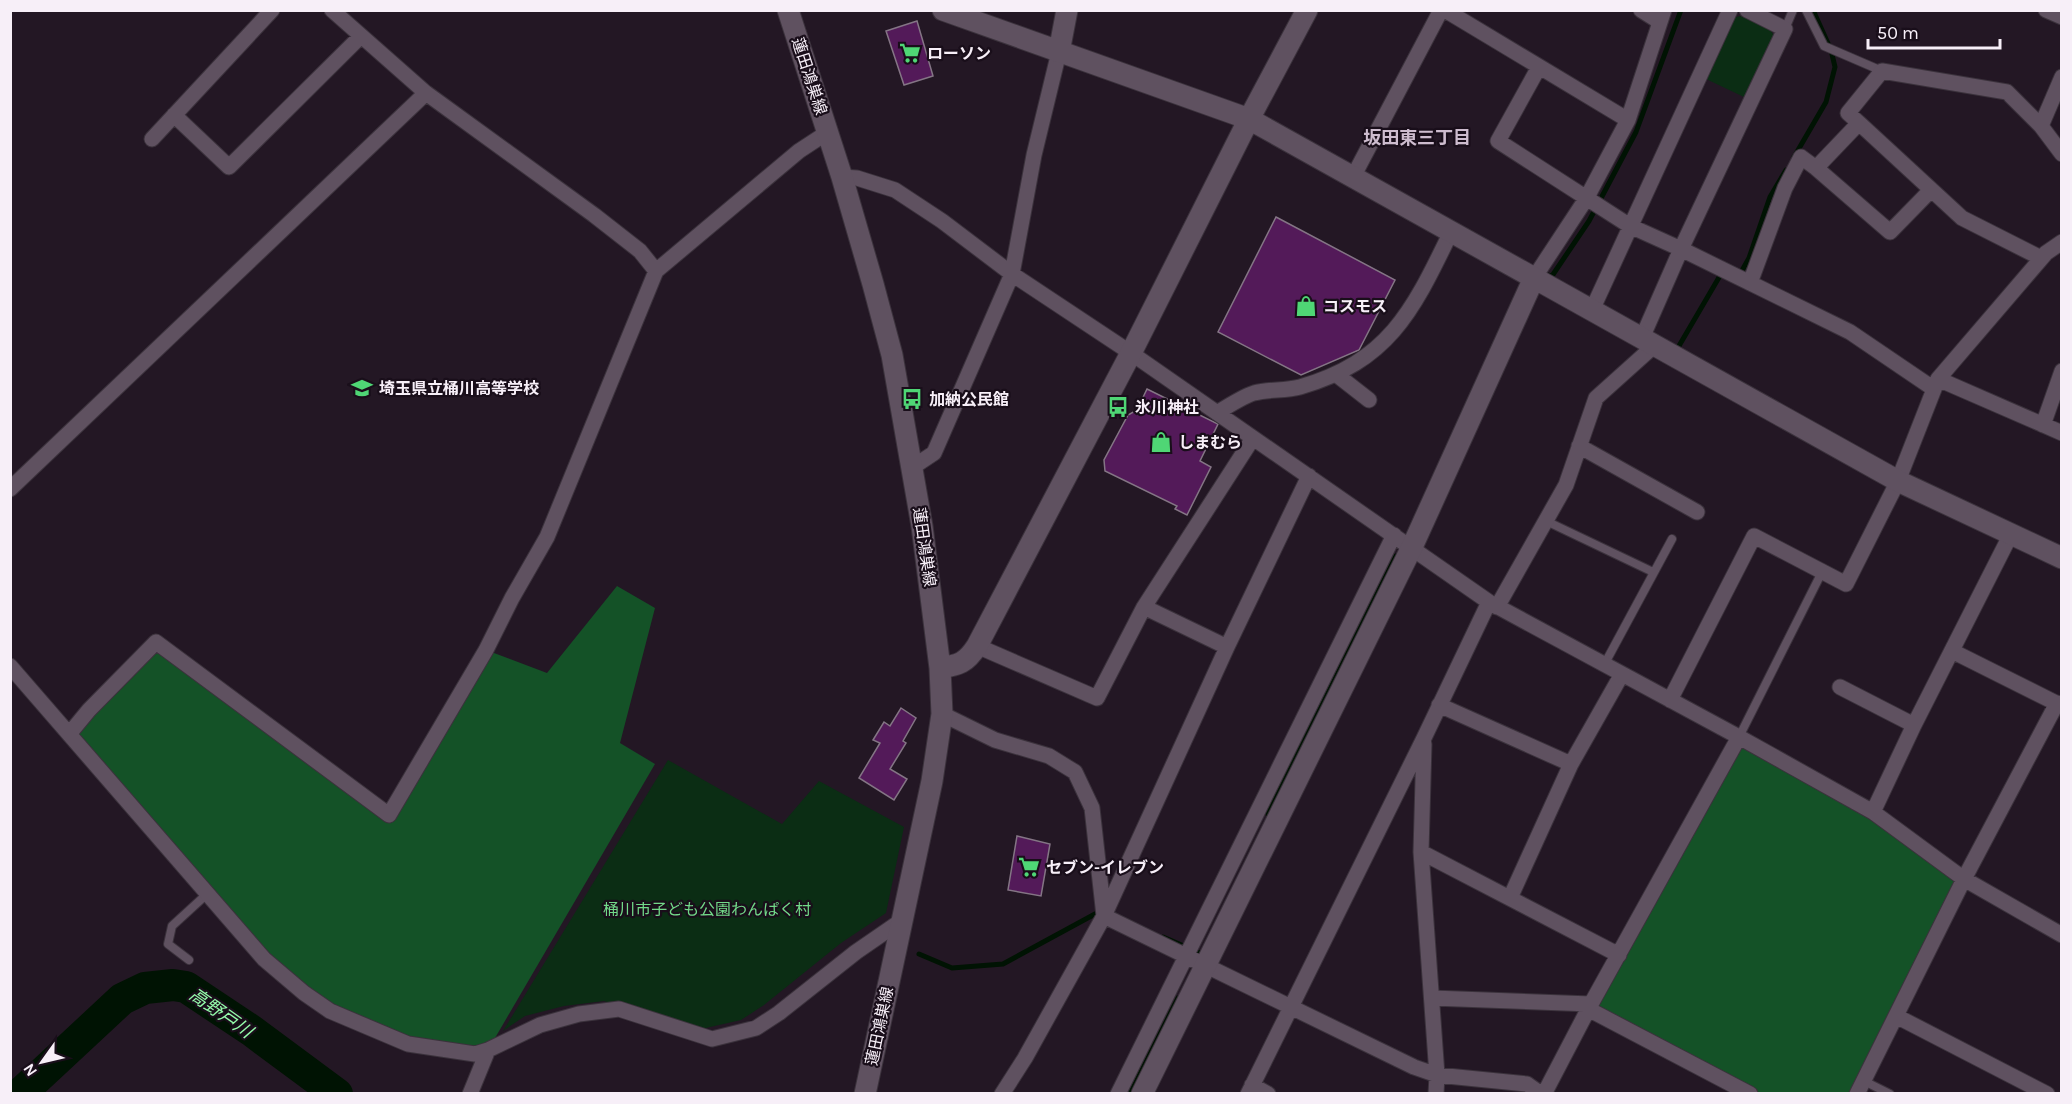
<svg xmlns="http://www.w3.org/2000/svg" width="2072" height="1104" viewBox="0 0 2072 1104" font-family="Karla,'Noto Sans JP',sans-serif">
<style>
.green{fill:#0b2d14}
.forest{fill:#145227}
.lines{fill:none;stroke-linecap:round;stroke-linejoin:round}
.stream{stroke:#001303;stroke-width:5}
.river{stroke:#001303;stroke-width:32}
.building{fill:#531a59;stroke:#847585;stroke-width:1.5}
.lane-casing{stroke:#3b323c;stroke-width:10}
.street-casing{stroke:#3b323c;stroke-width:17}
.secondary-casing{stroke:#3b323c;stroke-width:23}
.lane{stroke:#5f5160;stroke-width:8}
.street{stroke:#5f5160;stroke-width:15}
.secondary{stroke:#5f5160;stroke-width:21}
.labels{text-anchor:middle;stroke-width:4.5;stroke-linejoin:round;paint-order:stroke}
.poi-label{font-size:16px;font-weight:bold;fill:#f7eff8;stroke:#190e1a;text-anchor:start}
.street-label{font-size:16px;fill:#f7eff8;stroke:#190e1a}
.park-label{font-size:16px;fill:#72d989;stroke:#190e1a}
.neighbourhood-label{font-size:18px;font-weight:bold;fill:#cdbcce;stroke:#190e1a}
.water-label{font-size:18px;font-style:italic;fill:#95fdab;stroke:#190e1a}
</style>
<rect width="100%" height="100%" fill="#231724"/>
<path class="green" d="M1740,16L1769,27L1774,36L1744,97L1706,79L1733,18Z
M668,760L782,824L819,781L904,827L886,913L841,943L764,1005L741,1020L697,1030L604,1001L564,1006L525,1016L503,1031Z"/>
<path class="forest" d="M617,586L655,608L620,743L655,764L488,1050L408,1044L330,1011L285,987L264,959L70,733L156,642L389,815L486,650L547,673Z
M1739,737L1964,879L1857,1093H1750L1588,1010Z"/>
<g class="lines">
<path class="stream" d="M1794,157L1826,102L1835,67L1831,50L1813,10
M1547,275L1552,276L1589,221L1636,132L1681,10
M1739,276L1749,258L1770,197L1786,170
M1676,351L1721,274L1724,275
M1268,814L1396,556
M1163,937L1200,953
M919,954L952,968L1003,964L1095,914L1102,913
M1130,1094L1178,998"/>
<path class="river" d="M20,1094L122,999L145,988L173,985L186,987L252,1031L337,1094"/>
</g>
<path class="building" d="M917,21L933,76L904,85L886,31Z
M1276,217L1395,280L1359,350L1301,375L1218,332Z
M1147,389L1218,424L1200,461L1211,467L1187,515L1175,509L1177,506L1105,471L1104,460L1128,415L1137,410Z
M901,708L916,718L903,741L906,743L890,769L907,779L894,800L859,778L880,743L873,740L884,722L890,726Z
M1017,836L1050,844L1041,896L1008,890Z"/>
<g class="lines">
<defs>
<path id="lane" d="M1806,10L1824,46L1882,71
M1785,29L1793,10
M1544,520L1653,572
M1604,665L1672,539
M1739,737L1822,572
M189,960L168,944L172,926L207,894
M1864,1081L1890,1094"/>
<path id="street" d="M332,10L426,93L594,215L640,251L656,271
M1445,10L1628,120
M1641,10L1660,22
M2046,10L2062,17
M1539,67L1498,141L1630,226L1681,249L1850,332L1934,389
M2062,77L2041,126L2062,154
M174,115L229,167L361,36
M1859,123L1848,113L1882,71L2007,92L2041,126
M152,139L272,10
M842,177L857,178L895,190L942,221L1012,274L1131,353L1489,602L1739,737L1873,812L1964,879L2062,935
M1353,177L1441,10
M1931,190L1890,232L1816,168L1859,123L1962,218L2041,258
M1534,278L1586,199L1628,120L1664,10
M1750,283L1785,188L1801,157L1816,168
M1592,310L1730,10
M1642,338L1681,249L1785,29L1747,10
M1337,375L1369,400
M1938,379L2062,433
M1217,413C1228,406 1242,397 1254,393C1269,389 1285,391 1300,387C1390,361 1413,310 1451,232
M2043,425L2062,371
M1579,446L1697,512
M913,467L934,453L1012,274L1034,155L1059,52
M10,489L426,93
M1144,607L1227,647
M1497,607L1566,485L1596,398L1655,345
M977,646L1097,698L1144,607L1253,438
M1952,651L2062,706
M10,666L264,959L304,993L330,1011L408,1044L475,1054L488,1050L540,1025L579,1014L619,1009L712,1039L756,1028L779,1013L856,952L901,921
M1840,687L1914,725
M1670,700L1754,536L1846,584L1898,481L1938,379L2046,253L2062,242
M1439,705L1571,764
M942,714L995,740L1049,756L1075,772L1092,808L1104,916
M70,733L89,710L156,642L389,815L486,650L512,598L547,537L656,271L799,151L828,132
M1424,744L1421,852L1437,1075L1436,1094
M1873,812L1914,725L2011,534
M1421,852L1619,955
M1510,898L1571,764L1622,674
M1104,916L1414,1067L1437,1075L1527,1084L1541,1094
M1432,998L1591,1004
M1588,1009L1750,1094
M1896,1016L2047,1094
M1252,1085L1268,1094
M470,1094L488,1050
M1002,1094L1025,1058L1104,916L1227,647L1309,476
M1118,1094L1394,535
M1248,1094L1424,738L1489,602
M1544,1094L1591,1004L1739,737
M1857,1094L1964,879L2057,703"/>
<path id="secondary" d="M788,10L842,177L873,284L892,355L922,526L940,668L942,714L932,781L865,1094
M943,10L1249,119L1898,481L2062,558
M1059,52L1067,10
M940,668C959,665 966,663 977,646L1131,353L1249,119L1307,10
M1142,1094L1412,547L1534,278"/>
</defs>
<use href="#lane" class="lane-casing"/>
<use href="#street" class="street-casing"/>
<use href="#secondary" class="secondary-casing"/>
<use href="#lane" class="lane"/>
<use href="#street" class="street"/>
<use href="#secondary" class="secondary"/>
</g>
<defs>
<symbol id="supermarket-bare" viewBox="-9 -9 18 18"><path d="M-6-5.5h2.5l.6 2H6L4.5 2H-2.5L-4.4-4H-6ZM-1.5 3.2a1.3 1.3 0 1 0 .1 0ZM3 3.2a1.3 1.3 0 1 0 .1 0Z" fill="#4fd675" stroke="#190e1a" stroke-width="2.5" paint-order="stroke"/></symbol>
<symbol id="shop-bare" viewBox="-9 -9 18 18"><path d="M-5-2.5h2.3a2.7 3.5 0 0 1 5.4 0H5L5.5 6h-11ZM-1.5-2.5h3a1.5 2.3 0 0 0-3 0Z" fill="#4fd675" stroke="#190e1a" stroke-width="2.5" paint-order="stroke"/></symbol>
<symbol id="school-bare" viewBox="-9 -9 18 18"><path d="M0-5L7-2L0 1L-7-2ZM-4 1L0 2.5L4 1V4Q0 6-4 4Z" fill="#4fd675" stroke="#190e1a" stroke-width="2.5" paint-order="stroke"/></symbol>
<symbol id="bus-bare" viewBox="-9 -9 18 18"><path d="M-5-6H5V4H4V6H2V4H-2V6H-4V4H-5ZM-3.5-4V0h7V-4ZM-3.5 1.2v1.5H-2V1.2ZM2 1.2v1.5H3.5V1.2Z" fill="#4fd675" stroke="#190e1a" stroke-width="2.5" paint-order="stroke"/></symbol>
</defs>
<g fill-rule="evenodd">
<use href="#supermarket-bare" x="895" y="38" width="30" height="30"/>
<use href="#shop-bare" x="1291" y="291" width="30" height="30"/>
<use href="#school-bare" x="347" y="373" width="30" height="30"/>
<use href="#bus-bare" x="897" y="384" width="30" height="30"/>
<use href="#bus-bare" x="1103" y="392" width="30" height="30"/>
<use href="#shop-bare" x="1146" y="427" width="30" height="30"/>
<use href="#supermarket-bare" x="1014" y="852" width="30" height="30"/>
</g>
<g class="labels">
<g class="poi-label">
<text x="927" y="59">ローソン</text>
<text x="1323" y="312">コスモス</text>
<text x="379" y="394">埼玉県立桶川高等学校</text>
<text x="929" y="405">加納公民館</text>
<text x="1135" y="413">氷川神社</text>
<text x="1178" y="448">しまむら</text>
<text x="1046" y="873">セブン-イレブン</text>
</g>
<g class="street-label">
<text transform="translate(810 76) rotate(72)" y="6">蓮田鴻巣線</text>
<text transform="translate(925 547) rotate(82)" y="6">蓮田鴻巣線</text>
<text transform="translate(879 1026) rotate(-78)" y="6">蓮田鴻巣線</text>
</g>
<g class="park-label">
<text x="707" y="915">桶川市子ども公園わんぱく村</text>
</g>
<g class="neighbourhood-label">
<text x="1417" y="144">坂田東三丁目</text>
</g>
<g class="water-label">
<text transform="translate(221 1013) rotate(35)" y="6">高野戸川</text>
</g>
</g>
<rect width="2072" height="1104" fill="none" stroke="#f7eff8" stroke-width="24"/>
<g transform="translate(42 1062) rotate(236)" stroke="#190e1a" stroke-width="4.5" paint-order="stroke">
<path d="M0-4.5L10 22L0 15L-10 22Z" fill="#f7eff8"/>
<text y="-9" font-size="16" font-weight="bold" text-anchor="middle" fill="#f7eff8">N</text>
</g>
<path d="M1868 39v9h132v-9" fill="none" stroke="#f7eff8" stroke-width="3"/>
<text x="1877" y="39" font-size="18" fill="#f7eff8" stroke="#190e1a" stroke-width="4.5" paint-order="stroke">50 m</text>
</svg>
